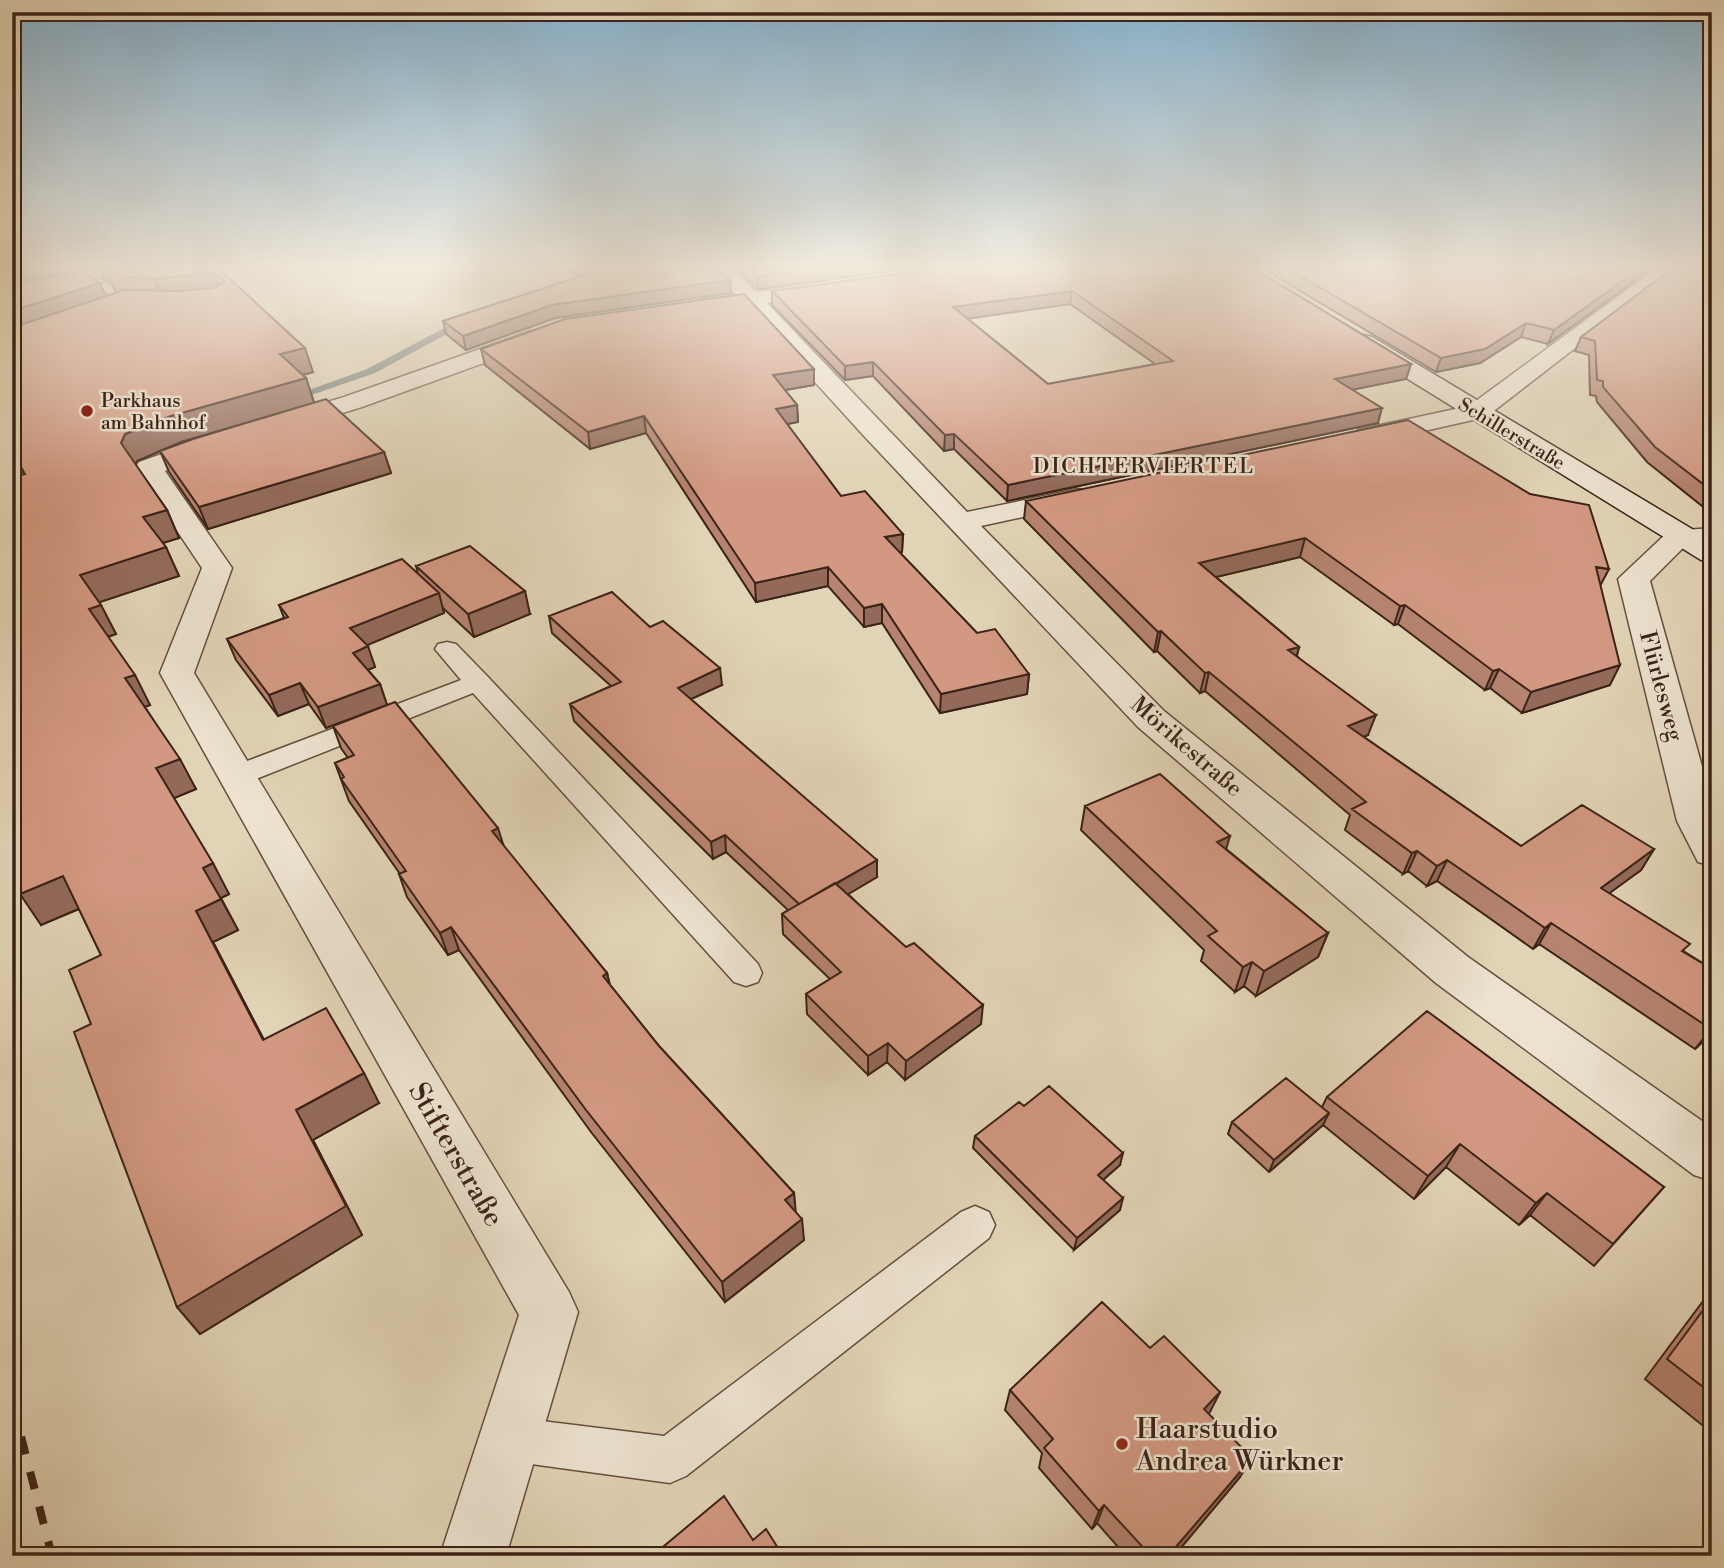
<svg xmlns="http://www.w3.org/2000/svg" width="1724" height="1568" viewBox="0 0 1724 1568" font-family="'Libre Bodoni',serif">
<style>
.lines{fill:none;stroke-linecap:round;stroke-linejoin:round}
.stream{fill:#717b75;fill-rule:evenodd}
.lane-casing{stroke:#654f3e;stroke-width:3}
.street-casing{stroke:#654f3e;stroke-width:3}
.secondary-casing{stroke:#3c2317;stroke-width:3}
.lane{fill:#ece2cf;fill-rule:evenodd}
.street{fill:#ece2cf;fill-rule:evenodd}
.secondary{fill:#ece2cf;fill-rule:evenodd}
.rail{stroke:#3c2317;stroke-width:8;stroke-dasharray:18 18;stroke-linecap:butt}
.wall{fill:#b5836f;stroke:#3c2317;stroke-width:2;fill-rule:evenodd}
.shaded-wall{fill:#936a5a;stroke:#3c2317;stroke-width:2}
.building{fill:#d29881;stroke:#3c2317;stroke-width:2;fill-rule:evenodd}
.poi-dot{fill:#8f2418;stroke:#ece2cf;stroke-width:2.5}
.labels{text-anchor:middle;stroke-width:5;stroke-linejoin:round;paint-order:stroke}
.far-poi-label{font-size:19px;fill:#3c2317;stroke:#ece2cf;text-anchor:start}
.far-street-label{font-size:19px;fill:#3c2317;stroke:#ece2cf}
.far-neighbourhood-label{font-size:21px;letter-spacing:2px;fill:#3c2317;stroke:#ece2cf}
.street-label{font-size:23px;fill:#3c2317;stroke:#ece2cf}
.near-street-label{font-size:28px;fill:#3c2317;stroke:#ece2cf}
.near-poi-label{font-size:28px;fill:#3c2317;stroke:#ece2cf;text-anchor:start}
</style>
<rect width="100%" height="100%" fill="#e1d3b5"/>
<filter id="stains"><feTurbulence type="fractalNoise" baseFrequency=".00286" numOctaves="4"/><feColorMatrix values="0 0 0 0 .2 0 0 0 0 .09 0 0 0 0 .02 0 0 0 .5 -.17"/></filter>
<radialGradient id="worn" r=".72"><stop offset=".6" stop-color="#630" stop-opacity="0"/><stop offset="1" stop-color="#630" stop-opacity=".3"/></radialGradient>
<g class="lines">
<path class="stream" d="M465,317L470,320L469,322L375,373L294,401L284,399L367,369Z
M42,457L48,461L46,464L12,472V464Z"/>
<defs>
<path id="lane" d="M104,283L127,289L144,305L142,308H130L116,295L104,292L12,306V296Z
M1712,528V540L1672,541L1669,536L1672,531Z
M447,642L456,644L488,677L758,964L762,973L758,982L746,986L734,982L473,693L246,783L236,785L226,783L222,776L226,769L461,680L435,649L438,644Z
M975,1206L989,1212L995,1225L989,1238L686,1476L670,1483L509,1461L493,1455L487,1439L493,1423L509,1417L664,1436L961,1212Z"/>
<path id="street" d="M69,267H131L128,271C107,277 84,287 69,267Z
M712,267H733L756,292L824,282L831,284L834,288L831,292L767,303L967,512L1078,489L1088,491L1092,497L1088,503L981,526L1164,711L1468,957L1712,1128V1181L1694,1175L1436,983L1138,727L864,436L746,306L697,313L689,312L686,307L689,302L736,295Z
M1658,267H1680L1486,417L1367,444L1358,442L1354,436L1358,430L1469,406Z
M531,331L539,333L542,338L539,343L362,407L284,431L275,428L271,423L275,418L344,397Z
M213,436L222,438L226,444L222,450L165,471L232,568L194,673L569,1292L578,1312L506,1556H440L519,1315L160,673L202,568L135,468L139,462Z
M1680,527L1690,530L1695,536L1650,581L1712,802V866L1698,862L1677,821L1618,579L1670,530Z"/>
<path id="secondary" d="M1364,335L1372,337L1712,541V563L1701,560L1356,347L1353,342L1356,337Z"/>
</defs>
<use href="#lane" class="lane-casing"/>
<use href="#street" class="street-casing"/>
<use href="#secondary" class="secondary-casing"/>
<use href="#lane" class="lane"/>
<use href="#street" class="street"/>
<use href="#secondary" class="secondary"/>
<path class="rail" d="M12,1402L52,1556"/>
</g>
<path class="wall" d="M12,267H74L77,272L106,297L119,292L115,291L111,281L105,280L99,267H217L313,372L303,375L306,378L314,402L384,452L391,473L208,529L169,472L160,451L181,442L137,461L135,464L167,510L179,538L163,543L179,576L99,602L116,634L108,637L150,705L145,707L196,789L174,798L229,894L221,898L238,930L213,942L264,1040L379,1103L313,1140L362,1235L200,1334L177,1307L91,1024L101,955L79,909L41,925L24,474L12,452Z
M563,267H718L731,293L555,318L466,350L446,334L443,321L582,276Z
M736,267H921L758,289Z
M1251,267L1411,364L1406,379L1353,389L1378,423L1007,501L954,449L944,451L873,376L845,380L772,305V291ZM1070,304L1155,364L1048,384L967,318Z
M1260,267H1654L1548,344L1521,337L1480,363L1436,372Z
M1712,267V514L1647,462L1597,402L1596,396L1590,395L1589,355L1575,351L1581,337Z
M481,349L814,385L785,390L797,405L798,422L787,424L841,496L903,534L902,552L900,553L977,633L1029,674L1027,694L940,713L882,623L864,627L828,586L756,602L646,433L590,449L485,365Z
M1026,501L1609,569L1600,586L1610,685L1522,713L1490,688L1485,690L1398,624L1394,625L1300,557L1216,577L1299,647L1297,656L1368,735L1364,737L1521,846L1654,849L1641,870L1609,893L1685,952L1712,969V1033L1695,1049L1539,944L1533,949L1437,881L1427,886L1408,871L1403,874L1345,830L1350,815L1205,691L1200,693L1157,651L1154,652L1024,519Z
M416,566L530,614L474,637L443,608L444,613L367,645L375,667L368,670L380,684L387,705L326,728L309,704L278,716L236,660L227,639L284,618L279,605L418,574Z
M549,616L650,627L722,685L691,699L877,877L848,894L981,1024L905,1080L887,1062L868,1075L807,1014L806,994L830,979L783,934L782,914L788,910L726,852L713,859L574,721L570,704L611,686L552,633Z
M333,726L503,846L607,973L610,985L659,1046L794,1193L795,1211L804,1240L725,1302L591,1132L459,950L448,955L407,897L399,874H400L349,801L335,763L348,758L341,748Z
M1085,806L1226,849L1328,933L1318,957L1256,996L1244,986L1235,992L1201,961L1204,950L1081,830Z
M1327,1097L1664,1187L1594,1266L1530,1215L1519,1225L1446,1167L1414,1199L1323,1125L1269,1172L1228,1134L1232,1122L1322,1107Z
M1024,1106L1120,1165L1103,1180L1120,1210L1074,1250L973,1148L975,1136Z
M1712,1289V1433L1645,1379Z
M1150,1348L1220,1392L1208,1414L1240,1477L1174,1556H1126L1097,1523L1092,1529L1039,1468L1042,1453L1005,1410L1010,1390Z"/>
<path class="shaded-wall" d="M28,267H74L81,281L12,294V269Z
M827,267H921L758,289L757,276Z
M1642,267H1654L1548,344L1554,330Z
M214,273L222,295L164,302L155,279Z
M730,280L731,293L555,318L466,350L463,336L552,305Z
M100,283L110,306L12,340V311Z
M1072,291L1070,304L952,321L953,307Z
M1526,323L1521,337L1480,363L1436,372L1441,358Z
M305,348L313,372L288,379L280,354Z
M873,362V376L845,380V366Z
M1411,364L1406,379L1332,394L1335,379Z
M814,369V385L774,392L773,375Z
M306,378L314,403L181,442L137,461L133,469L121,443L125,434L171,416Z
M797,405L798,422L777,426L776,409Z
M1382,408L1378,423L1007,501L1008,485Z
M644,416L646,433L590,449L588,432Z
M954,434V449L944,451L945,435Z
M384,452L391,473L208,529L199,507Z
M167,510L179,538L156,545L143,517Z
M903,534L902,552L885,556V537Z
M1305,538L1300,557L1195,582L1199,563Z
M166,547L179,576L94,604L80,575Z
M828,567V586L756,602L755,583Z
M525,591L530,614L474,637L468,614Z
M439,593L444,613L358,649L350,628Z
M882,604V623L864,627V608Z
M101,605L116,634L104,638L89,609Z
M1405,605L1398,624L1394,625L1400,606Z
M1161,631L1157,651L1154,652L1158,632Z
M368,646L375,667L360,673L353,653Z
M1299,647L1294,666L1288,650Z
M1620,665L1610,685L1522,713L1531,692Z
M720,668L722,685L680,704L678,688Z
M1499,669L1490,688L1485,690L1493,671Z
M1209,672L1205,691L1200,693L1205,673Z
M1029,674L1027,694L940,713L941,694Z
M135,675L150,705L141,708L125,678Z
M300,683L309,704L278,716L269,695Z
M380,684L387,705L326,728L318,707Z
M1376,715L1368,735L1341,746L1348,726Z
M180,759L196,789L172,799L156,768Z
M498,828L505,850L492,831Z
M725,835L726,852L713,859L711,842Z
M1230,836L1223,860L1217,842Z
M1654,849L1641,870L1588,909L1601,888Z
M1417,851L1408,871L1403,874L1412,853Z
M877,860V877L801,922L800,905Z
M1447,860L1437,881L1427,886L1437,866Z
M213,863L229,894L219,899L203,868Z
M63,876L83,907L41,925L20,894Z
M221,899L238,930L213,942L280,1071L196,911Z
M1551,923L1539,944L1533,949L1545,928Z
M451,927L459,950L448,955L440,933Z
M1328,933L1318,957L1256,996L1264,971Z
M1252,962L1244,986L1235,992L1243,967Z
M607,973L612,996L603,976Z
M983,1005L981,1024L905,1080L906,1061Z
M1712,1028V1033L1695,1049Z
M888,1043L887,1062L868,1075V1056Z
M364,1073L379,1103L313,1140L362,1235L200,1334L177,1307L296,1110Z
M1329,1113L1323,1125L1269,1172L1274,1160Z
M1460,1144L1446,1167L1414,1199L1428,1176Z
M1123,1153L1120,1165L1095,1187L1098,1175Z
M794,1193L796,1214L785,1200Z
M1547,1193L1530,1215L1519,1225L1536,1203Z
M1123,1198L1120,1210L1074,1250L1077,1238Z
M802,1219L804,1240L725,1302L722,1282Z
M1220,1392L1210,1412L1194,1429L1204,1409Z
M1252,1458L1240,1477L1174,1556H1168Z
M1104,1505L1097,1523L1092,1529L1099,1511Z"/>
<path class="building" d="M12,267H28L12,269Z
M108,267H217L305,348L280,354L306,378L171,416L125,434L121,443L167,510L143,517L166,547L80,575L101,605L89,609L135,675L125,678L180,759L156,768L213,863L203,868L221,899L196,911L263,1040L326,1008L364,1073L296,1110L346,1206L177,1307L74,1032L91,1024L69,970L101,955L63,876L20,894L12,874V477L25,474L12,451V333H17L20,325L124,290L177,291L214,288L225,281L214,273L155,279L127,277L106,268Z
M588,267H718L730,280L552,305L463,336L443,321L597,271Z
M748,267H827L757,276Z
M950,267H1251L1411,364L1335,379L1382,408L1008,485L954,434L945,435L873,362L845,366L772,291ZM1072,291L1173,361L1048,384L953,307Z
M1285,267H1642L1554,330L1526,323L1485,349L1441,358Z
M1674,267H1712V491L1655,447L1603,387V381L1597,380L1595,341L1581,337Z
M81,271L100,283L12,311V284Z
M744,294L814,369L773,375L797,405L776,409L841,496L865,491L903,534L885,537L977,633L995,629L1029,674L941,694L882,604L864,608L828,567L755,583L644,416L588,432L481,349L565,319Z
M326,399L384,452L199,507L160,451L193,439Z
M1408,420L1530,494L1589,505L1609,569L1596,567L1620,665L1531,692L1499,669L1493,671L1405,605L1400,606L1305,538L1199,563L1299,647L1288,650L1376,715L1348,726L1521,846L1582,805L1654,849L1601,888L1690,944L1682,951L1712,969L1711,1029L1551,923L1545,928L1447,860L1437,866L1417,851L1412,853L1352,809L1366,802L1209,672L1205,673L1161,631L1158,632L1026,501Z
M470,546L525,591L468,614L416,566Z
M402,559L439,593L350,628L368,646L353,653L380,684L318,707L300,683L269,695L227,639L288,617L279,605Z
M612,592L650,627L663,621L720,668L678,688L877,860L799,904L725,835L711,842L570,704L621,682L549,616Z
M395,702L498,828L492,831L607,973L603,976L659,1046L794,1193L785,1200L802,1219L722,1282L586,1110L451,927L440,933L399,874L406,871L341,779L344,777L335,763L354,755L333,726Z
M1160,774L1230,836L1217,842L1328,933L1264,971L1252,962L1243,967L1208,936L1217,931L1085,806Z
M835,883L906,947L914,943L983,1005L906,1061L888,1043L868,1056L806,994L841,972L782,914Z
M1427,1011L1664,1187L1613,1244L1547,1193L1536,1203L1460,1144L1428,1176L1327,1097Z
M1286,1078L1329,1113L1274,1160L1232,1122Z
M1049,1086L1123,1153L1098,1175L1123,1198L1077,1238L975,1136L1019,1102L1024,1106Z
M1712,1298V1394L1667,1359Z
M1102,1302L1150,1348L1164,1336L1220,1392L1204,1409L1252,1458L1168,1556H1151L1104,1505L1099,1511L1044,1448L1053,1439L1010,1390Z
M724,1496L753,1540L766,1529L783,1556H652Z"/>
<linearGradient id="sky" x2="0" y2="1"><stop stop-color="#87b5d3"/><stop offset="0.55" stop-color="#f2ebde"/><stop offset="1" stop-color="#f2ebde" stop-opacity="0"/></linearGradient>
<rect width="1724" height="486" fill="url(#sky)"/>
<g class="poi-dot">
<circle cx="87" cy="411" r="7"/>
<circle cx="1122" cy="1444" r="7"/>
</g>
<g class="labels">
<g class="far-poi-label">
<text x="101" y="407">Parkhaus<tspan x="101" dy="22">am Bahnhof</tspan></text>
</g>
<g class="far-street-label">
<text transform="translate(1512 433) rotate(31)" y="7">Schillerstraße</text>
</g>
<g class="far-neighbourhood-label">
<text x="1144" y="473">DICHTERVIERTEL</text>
</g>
<g class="street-label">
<text transform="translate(1662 686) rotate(75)" y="8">Flürlesweg</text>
<text transform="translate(1187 746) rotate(41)" y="8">Mörikestraße</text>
</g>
<g class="near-street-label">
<text transform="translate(457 1154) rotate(60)" y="10">Stifterstraße</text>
</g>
<g class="near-poi-label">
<text x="1136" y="1438">Haarstudio<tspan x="1136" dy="32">Andrea Würkner</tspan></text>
</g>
</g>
<rect width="1724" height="1568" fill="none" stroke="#e1d3b5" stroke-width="42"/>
<rect x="14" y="14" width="1696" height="1540" fill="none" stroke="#3c2317" stroke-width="3.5"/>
<rect x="21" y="21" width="1682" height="1526" fill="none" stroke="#3c2317" stroke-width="2"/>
<rect width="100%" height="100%" filter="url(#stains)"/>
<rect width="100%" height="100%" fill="url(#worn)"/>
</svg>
